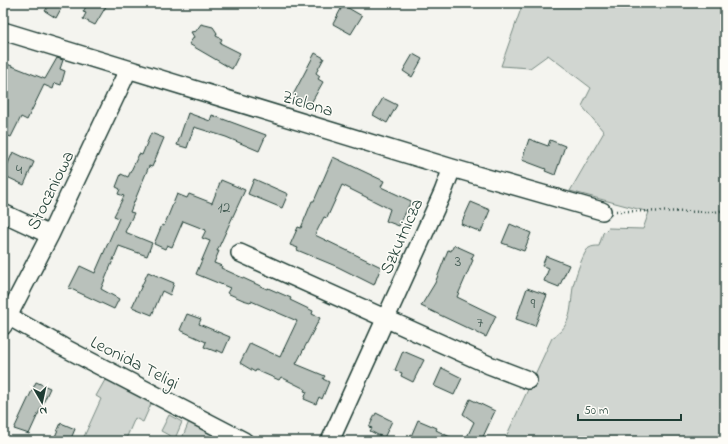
<svg xmlns="http://www.w3.org/2000/svg" width="728" height="444" viewBox="0 0 728 444" font-family="'Indie Flower',sans-serif">
<style>
.green{fill:#d1d6d1;stroke:#788a82}
.building{fill:#b9c1bb;stroke:#1f3d34}
.lines{fill:none;stroke-linecap:round;stroke-linejoin:round}
.street-casing{stroke:#1f3d34;stroke-width:20}
.path{stroke:#1f3d34;stroke-width:2.5;stroke-dasharray:1 3;stroke-linecap:butt}
.street{stroke:#fdfcf7;stroke-width:17}
.labels{text-anchor:middle;stroke-width:3;stroke-linejoin:round;paint-order:stroke}
.number-label{font-size:16px;fill:#465e56}
.street-label{font-size:18px;fill:#1f3d34;stroke:#fdfcf7}
</style>
<rect width="100%" height="100%" fill="#f4f4ef"/>
<filter id="ink" filterUnits="userSpaceOnUse"><feTurbulence type="fractalNoise" baseFrequency=".025" numOctaves="2"/><feDisplacementMap in="SourceGraphic" scale="8" xChannelSelector="R" yChannelSelector="G"/><feConvolveMatrix kernelMatrix="1 2 1 2 8 2 1 2 1" color-interpolation-filters="sRGB"/></filter>
<g filter="url(#ink)">
<path class="green" d="M523,3H725V441H504L552,338C573,325 570,308 573,287C574,280 584,250 589,248C592,246 596,246 599,246L603,233L608,228L643,229L649,212L570,191L604,132L582,106L591,88L548,55L530,68L501,66Z
M105,380L118,383L150,398L151,404L143,422L135,418L125,441H82L101,399L96,396Z
M169,415L182,422L174,441H170L172,437L161,431Z
M190,419L236,441H181Z"/>
<path class="building" d="M50,3H64L56,18L45,11Z
M88,3H108L95,25L83,19L86,13L83,12Z
M343,5L362,16L351,34L333,24Z
M201,24L213,27L217,33L216,36L222,39L220,43L240,53L232,69L189,44L194,37L191,32L196,31Z
M315,53L324,58L316,73L320,76L318,79L323,82L310,105L293,95Z
M413,54L422,59L412,77L403,71Z
M57,58L63,60L60,69L65,71L61,85L55,83L53,89L44,85L27,120L21,117L11,137L3,134V73L7,64L45,79Z
M383,98L397,105L387,123L373,115Z
M188,113L210,121L212,115L266,135L259,151L226,137L194,127L187,148L177,145Z
M151,133L164,138L152,167L149,166L130,212L134,213L125,232L152,243L147,256L119,246L101,289L119,299L114,309L69,288L80,266L95,273L119,218L114,216L124,196L118,194L120,189L116,187L121,174L128,177L139,154L142,155Z
M529,139L548,146L550,140L565,146L555,175L545,171L546,169L522,160Z
M13,152L34,162L24,185L3,175Z
M333,157L384,181L381,187L411,201L399,226L386,221L390,209L342,185L327,218L324,217L315,235L381,267L374,285L338,267L297,250L298,248L290,245L298,227L301,228L312,201H314Z
M254,179L288,194L282,208L248,194Z
M221,180L245,190L217,251H219L214,263L222,266L221,268L267,289L268,288L291,298L290,300L313,311L312,314L320,318L296,364L325,376L323,379L329,382L322,399L319,397L316,404L304,399L307,392L304,391L305,389L281,377L279,380L256,370L255,372L240,363L250,343L280,357L297,321L251,301L250,302L243,300L227,293L230,288L196,274L210,241L202,238L206,230L183,221L172,247L167,245L165,249L154,244L162,225L164,226L177,194L187,198L189,194L212,203Z
M471,202L490,210L481,232L461,224Z
M510,224L531,233L524,251L502,243Z
M454,245L474,254L471,259L473,260L457,297L496,316L486,337L421,306L435,283L448,250L451,251Z
M546,256L569,265L559,287L544,281L549,268L542,266Z
M148,272L174,283L170,295L162,291L152,315L132,307Z
M527,288L547,295L535,326L516,319Z
M187,314L201,319L199,324L230,337L223,353L217,350V352L204,347L206,342L180,330Z
M403,351L424,360L413,382L401,376L402,373L395,370Z
M442,368L462,378L454,395L434,386Z
M36,382L50,388L29,434L14,429Z
M470,399L495,411L481,441H465L474,422L463,414Z
M376,413L392,421L384,438L370,431L372,428L369,427Z
M418,420L437,428L436,430L458,441H409Z
M61,423L75,429L70,441H53Z"/>
<g class="lines">
<defs>
<path id="street" d="M3,31L452,168L602,211
M3,213L50,235
M240,253L489,365L528,380
M8,316L63,347L244,441
M3,326L50,235L128,70
M330,441L443,192L452,168"/>
</defs>
<use href="#street" class="street-casing"/>
<path class="path" d="M616,211L714,212L725,210"/>
<use href="#street" class="street"/>
</g>
</g>
<g class="labels">
<g class="number-label">
<text x="19" y="174">4</text>
<text x="224" y="212">12</text>
<text x="458" y="266">3</text>
<text x="533" y="308">9</text>
<text x="480" y="327">7</text>
</g>
<g class="street-label">
<text transform="translate(308 103) rotate(17)" y="6">Zielona</text>
<text transform="translate(50 190) rotate(-64)" y="6">Stoczniowa</text>
<text transform="translate(401 236) rotate(-66)" y="6">Szkutnicza</text>
<text transform="translate(135 362) rotate(27)" y="6">Leonida Teligi</text>
</g>
</g>
<rect width="728" height="444" fill="none" stroke="#fdfcf7" stroke-width="16"/>
<rect x="8" y="8" width="712" height="428" fill="none" stroke="#1f3d34" stroke-width="1.5" filter="url(#ink)"/>
<g transform="translate(42 402) rotate(171)" stroke="#fdfcf7" stroke-width="3" paint-order="stroke">
<path d="M0-3L7 15L0 10L-7 15Z" fill="#1f3d34"/>
<text y="-6" font-size="11" font-weight="bold" text-anchor="middle" fill="#1f3d34">N</text>
</g>
<path d="M578 414v6h103v-6" fill="none" stroke="#1f3d34" stroke-width="2"/>
<text x="584" y="414" font-size="12" fill="#1f3d34" stroke="#fdfcf7" stroke-width="3" paint-order="stroke">50 m</text>
</svg>
